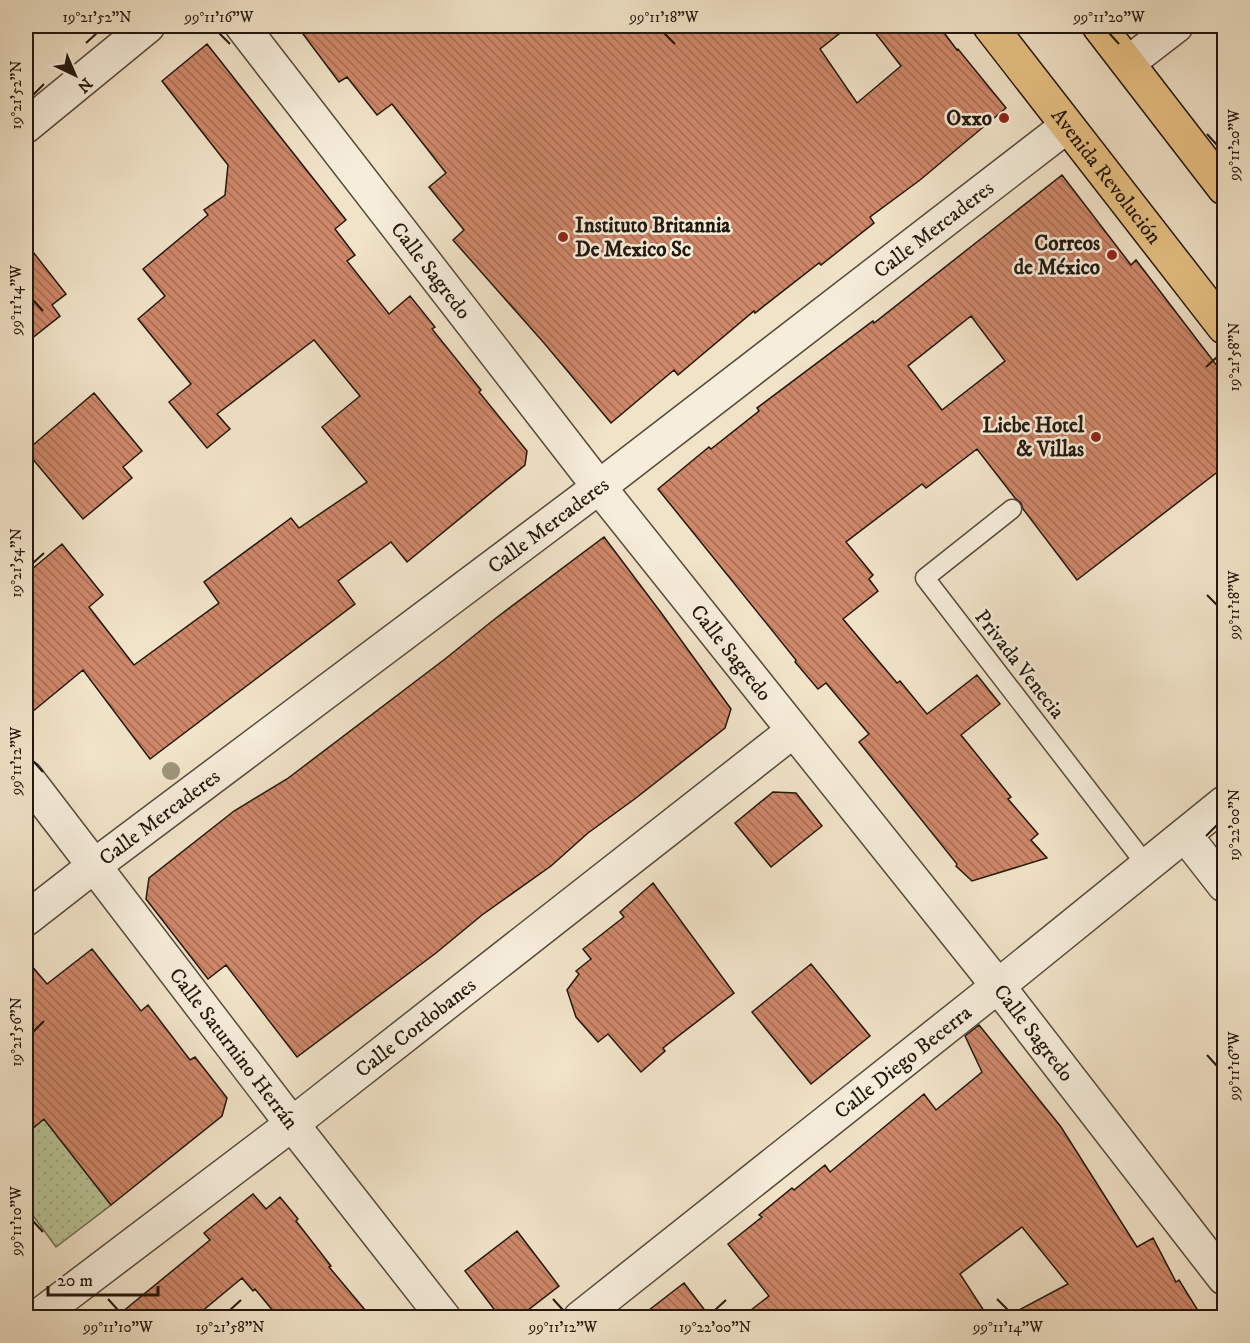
<svg xmlns="http://www.w3.org/2000/svg" width="1250" height="1343" viewBox="0 0 1250 1343" font-family="'IM FELL DW Pica',serif">
<style>
.grass{fill:url(#grass-dots);stroke:#6e6e52;stroke-width:1.5}
.building{fill:url(#building-back-hatch);stroke:#22170d;stroke-width:1.5;fill-rule:evenodd}
.lines{fill:none;stroke-linecap:round;stroke-linejoin:round}
.lane-casing{stroke:#564a3c;stroke-width:21}
.street-casing{stroke:#564a3c;stroke-width:36}
.primary-casing{stroke:#22170d;stroke-width:36}
.lane{stroke:#f6eddb;stroke-width:18}
.street{stroke:#f6eddb;stroke-width:33}
.primary{stroke:#e8c284;stroke-width:33}
.tree{fill:#9c947c}
.ticks{fill:none;stroke:#22170d;stroke-width:2}
.poi-dot{fill:#8f2418;stroke:#f6eddb;stroke-width:2}
.labels{text-anchor:middle;stroke-width:5;stroke-linejoin:round;paint-order:stroke}
.poi-label{font-size:21px;font-weight:bold;fill:#22170d;stroke:#f6eddb;text-anchor:end}
.street-label{font-size:21px;fill:#22170d;stroke:#f6eddb}
.neatline{fill:none;stroke:#22170d;stroke-width:2}
.ticks-label{font-size:15px;text-anchor:middle;fill:#22170d}
</style>
<defs>
<pattern id="grass-dots" width="8" height="8" patternUnits="userSpaceOnUse" patternTransform="scale(1.5)"><rect width="8" height="8" fill="#b9c497"/><path d="M2 2h.1M6 6h.1" fill="none" stroke="#9fa881" stroke-width="1.8" stroke-linecap="round"/></pattern>
<pattern id="building-back-hatch" width="6" height="6" patternUnits="userSpaceOnUse" patternTransform="scale(1.5)"><rect width="6" height="6" fill="#ce8769"/><path d="M-1 5l2 2M0 0l6 6M5-1l2 2" fill="none" stroke="#a76d55"/></pattern>
</defs>
<rect width="100%" height="100%" fill="#f1e3c8"/>
<filter id="stains"><feTurbulence type="fractalNoise" baseFrequency=".00333" numOctaves="4"/><feColorMatrix values="0 0 0 0 .2 0 0 0 0 .09 0 0 0 0 .02 0 0 0 .5 -.17"/></filter>
<radialGradient id="worn" r=".72"><stop offset=".6" stop-color="#630" stop-opacity="0"/><stop offset="1" stop-color="#630" stop-opacity=".3"/></radialGradient>
<path class="grass" d="M44,1119L111,1205L56,1247L26,1206V1134Z"/>
<path class="building" d="M297,26H849L820,49L857,103L901,66L870,26H939L957,50L958,49L1006,108L920,180L870,217L874,223L821,265L819,263L755,313L754,311L678,375L674,370L611,423L544,343L453,240L464,230L429,187L446,173L392,104L377,115L347,77L339,82Z
M207,44L346,220L335,229L355,255L347,261L389,314L410,296L435,327L432,329L481,390L479,392L527,451L525,465L407,562L391,542L338,581L355,604L150,759L83,670L26,717V574L62,544L103,595L89,607L134,665L219,603L204,582L291,518L299,528L367,482L322,427L360,396L314,340L217,414L230,429L207,448L169,402L191,384L138,319L165,296L143,269L208,215L204,210L225,195L228,165L162,81Z
M1062,175L1131,265L1136,260L1224,375V467L1077,580L1023,509L1021,503L1015,498L977,449L926,488L922,484L846,542L873,575L869,579L878,591L843,619L897,683L900,681L927,714L977,675L1000,704L961,735L1011,797L1008,799L1038,834L1031,840L1047,858L972,881L956,866L957,864L859,742L869,734L826,683L818,689L795,662L796,660L658,489L709,447L711,449L759,411L757,408L873,321L874,323ZM971,316L1005,361L942,410L908,366Z
M26,243L66,294L52,305L60,316L26,343Z
M94,393L142,451L123,467L132,478L83,519L26,451Z
M604,537L662,614L731,709L725,728L636,798L588,833L551,866L482,915L436,953L297,1057L226,965L208,979L146,899L149,878L234,811L287,779L445,659L496,618Z
M773,792L796,793L822,826L771,867L735,823Z
M653,883L734,993L663,1048L665,1051L641,1072L608,1034L598,1042L576,1017L567,990L579,974L576,971L591,959L583,949L624,917L620,912Z
M92,949L141,1011L148,1005L190,1060L195,1057L227,1098L222,1116L111,1205L44,1119L26,1134V959L47,984Z
M811,964L870,1036L811,1084L752,1012Z
M979,1025L1061,1127L1137,1247L1153,1238L1176,1282L1179,1280L1202,1317H1006L1068,1284L1022,1227L960,1274L988,1317H742L769,1296L728,1244L762,1217L759,1215L792,1188L794,1190L825,1165L830,1172L924,1094L936,1110L982,1072L965,1036Z
M253,1194L266,1209L280,1197L298,1219L296,1221L331,1266L329,1267L371,1317H278L255,1289L253,1291L242,1278L195,1317H116L210,1240L204,1233Z
M517,1231L559,1286L519,1317H500L465,1271Z
M684,1283L710,1317H640Z"/>
<g class="lines">
<defs>
<path id="lane" d="M1012,509L925,578L1147,866"/>
<g id="street">
<path id="s1" d="M242,26L599,487L998,986L1224,1278"/>
<path d="M1128,63L1176,26"/>
<path d="M26,126L148,26"/>
<path id="s2" d="M26,777L292,1124L444,1318"/>
<path d="M1185,835L1224,885"/>
<path id="s3" d="M26,919L94,866L599,487L1067,126"/>
<path id="s4" d="M36,1318L292,1124L793,731"/>
<path id="s5" d="M580,1318L998,986L1224,803"/>
</g>
<g id="primary">
<path id="s6" d="M990,26L1224,327"/>
<path d="M1099,26L1224,188"/>
</g>
</defs>
<use href="#lane" class="lane-casing"/>
<use href="#street" class="street-casing"/>
<use href="#primary" class="primary-casing"/>
<use href="#lane" class="lane"/>
<use href="#street" class="street"/>
<use href="#primary" class="primary"/>
</g>
<circle class="tree" cx="171" cy="771" r="9"/>
<path class="ticks" d="M219,33L230,44M664,33L675,44M1109,33L1119,44M86,43L97,33M33,95L44,84M1207,134L1217,145M33,300L43,311M1206,367L1217,357M33,563L44,553M1207,595L1217,605M33,761L43,772M1206,836L1217,825M33,1032L44,1021M1207,1055L1217,1066M33,1221L43,1232M108,1299L118,1310M553,1299L563,1310M997,1299L1008,1310M230,1310L241,1300M715,1310L726,1300"/>
<g class="poi-dot">
<circle cx="1004" cy="118" r="6"/>
<circle cx="563" cy="237" r="6"/>
<circle cx="1112" cy="255" r="6"/>
<circle cx="1096" cy="437" r="6"/>
</g>
<g class="labels">
<g class="poi-label">
<text x="992" y="125">Oxxo</text>
<text x="575" y="232" text-anchor="start">Instituto Britannia<tspan x="575" dy="24">De Mexico Sc</tspan></text>
<text x="1100" y="250">Correos<tspan x="1100" dy="24">de México</tspan></text>
<text x="1084" y="432">Liebe Hotel<tspan x="1084" dy="24">&amp; Villas</tspan></text>
</g>
<g class="street-label">
<text dy="7" stroke="none"><textPath href="#s6" startOffset="190">Avenida Revolución</textPath></text>
<text dy="7" stroke="none"><textPath href="#s3" startOffset="1140">Calle Mercaderes</textPath></text>
<text dy="7" stroke="none"><textPath href="#s1" startOffset="309">Calle Sagredo</textPath></text>
<text dy="7" stroke="none"><textPath href="#s3" startOffset="654">Calle Mercaderes</textPath></text>
<text dy="7" stroke="none"><textPath href="#s1" startOffset="795">Calle Sagredo</textPath></text>
<text transform="translate(1020 664) rotate(52)" y="7">Privada Venecia</text>
<text dy="7" stroke="none"><textPath href="#s3" startOffset="168">Calle Mercaderes</textPath></text>
<text dy="7" stroke="none"><textPath href="#s4" startOffset="478">Calle Cordobanes</textPath></text>
<text dy="7" stroke="none"><textPath href="#s1" startOffset="1281">Calle Sagredo</textPath></text>
<text dy="7" stroke="none"><textPath href="#s2" startOffset="342">Calle Saturnino Herrán</textPath></text>
<text dy="7" stroke="none"><textPath href="#s5" startOffset="412">Calle Diego Becerra</textPath></text>
</g>
</g>
<rect width="1250" height="1343" fill="none" stroke="#f1e3c8" stroke-width="66"/>
<g transform="translate(75 75) rotate(136)" stroke="#f6eddb" stroke-width="4.5" paint-order="stroke">
<path d="M0-4.5L10 22L0 15L-10 22Z" fill="#22170d"/>
<text y="-9" font-size="16" font-weight="bold" text-anchor="middle" fill="#22170d">N</text>
</g>
<path d="M48 1286v9h110v-9" fill="none" stroke="#22170d" stroke-width="3"/>
<text x="57" y="1286" font-size="18" fill="#22170d" stroke="#f6eddb" stroke-width="4.5" paint-order="stroke">20 m</text>
<rect x="33" y="33" width="1184" height="1277" class="neatline"/>
<g class="ticks-label">
<text x="97" y="22">19°21'52"N</text>
<text x="219" y="22">99°11'16"W</text>
<text x="664" y="22">99°11'18"W</text>
<text x="1109" y="22">99°11'20"W</text>
<text transform="translate(16 95) rotate(-90)" y="5">19°21'52"N</text>
<text transform="translate(1234 145) rotate(-90)" y="5">99°11'20"W</text>
<text transform="translate(16 300) rotate(-90)" y="5">99°11'14"W</text>
<text transform="translate(1234 357) rotate(-90)" y="5">19°21'58"N</text>
<text transform="translate(16 563) rotate(-90)" y="5">19°21'54"N</text>
<text transform="translate(1234 605) rotate(-90)" y="5">99°11'18"W</text>
<text transform="translate(16 761) rotate(-90)" y="5">99°11'12"W</text>
<text transform="translate(1234 825) rotate(-90)" y="5">19°22'00"N</text>
<text transform="translate(16 1032) rotate(-90)" y="5">19°21'56"N</text>
<text transform="translate(1234 1066) rotate(-90)" y="5">99°11'16"W</text>
<text transform="translate(16 1221) rotate(-90)" y="5">99°11'10"W</text>
<text x="118" y="1332">99°11'10"W</text>
<text x="230" y="1332">19°21'58"N</text>
<text x="563" y="1332">99°11'12"W</text>
<text x="715" y="1332">19°22'00"N</text>
<text x="1008" y="1332">99°11'14"W</text>
</g>
<rect width="100%" height="100%" filter="url(#stains)"/>
<rect width="100%" height="100%" fill="url(#worn)"/>
</svg>
